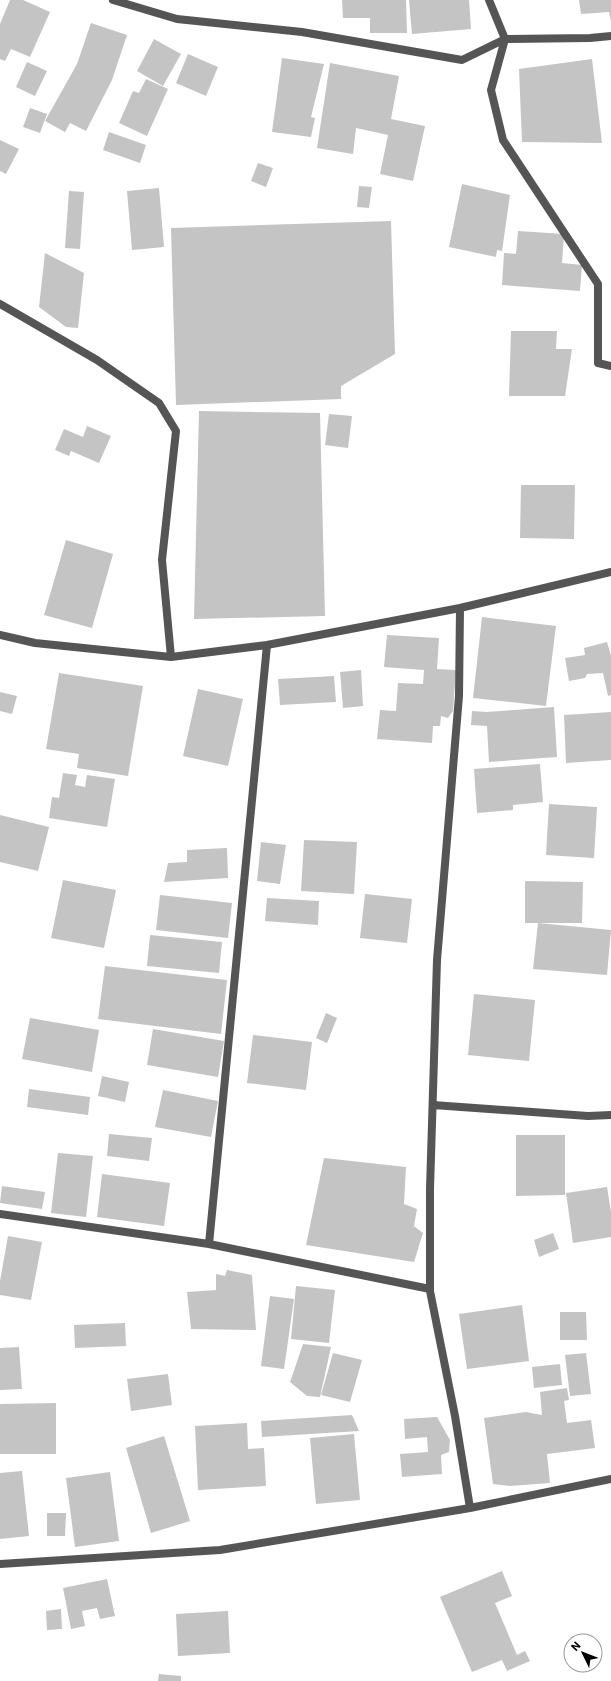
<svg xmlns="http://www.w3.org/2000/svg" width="611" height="1681" viewBox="0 0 611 1681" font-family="Roboto,sans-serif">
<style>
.building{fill:#c4c4c4}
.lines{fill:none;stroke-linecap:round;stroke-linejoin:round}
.minor{stroke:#555;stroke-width:8}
</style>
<rect width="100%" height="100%" fill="#fff"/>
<path class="building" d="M10,0H23L50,12L30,57L11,49L5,61L0,59V24Z
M342,0H406L407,33H370V18H343Z
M409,0H469L471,29L412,34Z
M579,0H611V21L609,12L581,14Z
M91,23L127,35L112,80L86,131L70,123L65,132L45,121L77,64Z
M154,39L181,54L163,86L137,71Z
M188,54L218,67L206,96L176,83Z
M282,58L324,64L311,117L315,118L311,137L272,132Z
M592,59L602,143L522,142L519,69Z
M27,62L47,71L35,96L16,87Z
M330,63L399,76L391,119L425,126L413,181L380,174L388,135L356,128L353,154L317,148Z
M146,79L168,89L147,136L119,123L133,91L139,93Z
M30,108L47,114L40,133L23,127Z
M109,132L146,145L140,163L103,150Z
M0,140L19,149L6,174L0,171Z
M258,163L273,168L266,187L251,181Z
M462,184L510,195L502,251L497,250L496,257L449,247Z
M359,186L372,187L369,208L357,207Z
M159,188L164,247L132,250L127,191Z
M69,191L84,192L80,249L65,248Z
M391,221L395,354L341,386V399L176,405L171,228Z
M518,231L564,234L562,263L582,265L580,291L502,285L504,253L516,254Z
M45,253L84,273L78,328L66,327L39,307Z
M511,331H557L556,349H572L565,396H509Z
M199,411L320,413L325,616L194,619Z
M329,414L352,416L348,448L325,445Z
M87,426L111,436L99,463L71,451L69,456L55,450L64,429L83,437Z
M521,485H575L574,539L520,538Z
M66,540L113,554L92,628L44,615Z
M482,617L556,626L546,706L473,698Z
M387,635L439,638L437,669L456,670L453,711L448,718L441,716L440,726H433L432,743L377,739L380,710L396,711L398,683L423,684L424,670L384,667Z
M607,642L611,656V695L608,696L603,673L587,674L585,678L569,681L565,658L585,655L584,648Z
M361,670L363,706L343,708L340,672Z
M59,673L143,686L128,776L77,768L79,754L46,749Z
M334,676L336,702L280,705L278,679Z
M198,689L243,699L228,766L183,756Z
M0,692L17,696L12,714L0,711Z
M554,707L557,757L489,762L487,726L471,725L472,711L487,712Z
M611,712V760L566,763L564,715Z
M540,764L543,802L513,805V810L477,813L474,769Z
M63,773L77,775L75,785L85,787L87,775L115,779L107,827L49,818L52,797L59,798Z
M549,804L597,807L594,858L546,855Z
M0,815L49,827L38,871L0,862Z
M304,840L357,842L354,894L301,891Z
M261,842L286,845L280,884L257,881Z
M227,848L228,878L164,882L168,863L187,862V850Z
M63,880L116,890L104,948L51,938Z
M525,881L583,882L582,923H525Z
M365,894L412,899L407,943L360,938Z
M160,895L232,903L228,938L156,930Z
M267,898L319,901L318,925L265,921Z
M538,923L611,930L607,975L533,969Z
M150,935L222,942L219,973L147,966Z
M105,966L227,980L221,1034L98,1019Z
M474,994L535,1000L529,1061L468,1055Z
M326,1013L337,1018L327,1043L316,1038Z
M30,1018L99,1030L92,1072L22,1059Z
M153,1029L224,1041L218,1077L147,1065Z
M253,1035L312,1042L306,1090L247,1083Z
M102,1076L129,1082L125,1102L98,1096Z
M29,1089L90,1097L88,1115L27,1107Z
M163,1090L218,1101L211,1137L155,1127Z
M109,1134L152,1138L149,1161L107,1156Z
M516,1135H565V1195L516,1196Z
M58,1153L93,1156L86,1217L51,1213Z
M324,1158L406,1167L404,1204L417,1209L414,1226L423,1233L414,1262L306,1245Z
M102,1174L170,1183L164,1226L97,1217Z
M2,1186L45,1192L42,1209L0,1203Z
M607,1187L611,1212V1237L573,1243L566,1193Z
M553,1233L559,1249L539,1257L534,1240Z
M8,1236L42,1242L31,1300L0,1295V1281Z
M227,1270L252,1275L256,1330L191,1329L187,1292L216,1290V1274L225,1276Z
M296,1286L335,1290L329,1343L291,1339Z
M270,1296L294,1299L284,1369L261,1366Z
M522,1305L529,1361L467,1369L459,1314Z
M560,1312H586L587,1340H560Z
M125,1323L126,1346L75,1348L74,1325Z
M303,1344L331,1347L320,1397L307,1396L290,1382Z
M19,1347L22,1389L0,1390V1348Z
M333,1353L362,1360L350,1402L321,1395Z
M586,1353L591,1394L570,1396L565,1355Z
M560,1364L562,1385L534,1388L532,1367Z
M168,1374L172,1405L131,1411L127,1379Z
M567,1388L569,1400L564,1401L567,1423L591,1420L595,1448L547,1454L550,1483L510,1486L493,1484L484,1418L526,1412L542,1415L540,1392Z
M56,1403V1454H0V1404Z
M352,1415L359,1431L262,1437L261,1421Z
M437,1417L450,1440L449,1452L441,1455L442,1474L402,1477L400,1454L428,1452L427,1437L405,1439L404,1419Z
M247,1423L248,1449L264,1448L266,1486L198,1490L195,1426Z
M354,1434L360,1500L316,1504L310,1438Z
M164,1436L190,1521L151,1533L126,1448Z
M22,1471L29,1536L0,1539V1473Z
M110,1472L119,1541L75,1547L66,1478Z
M47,1513H66L65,1536H47Z
M502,1571L512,1596L495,1603L517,1655L525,1651L530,1661L507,1671L502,1660L472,1672L440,1597Z
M107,1579L115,1616L100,1619L97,1608L82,1611L85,1626L71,1629L63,1588Z
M61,1609L62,1629L47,1630L46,1611Z
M228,1611L230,1653L178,1656L176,1614Z
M159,1674L181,1676V1681H158Z"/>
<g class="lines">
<path class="minor" d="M113,0L177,19L302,32L462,60L505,39L590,38L611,36
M489,0L505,39L491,90L503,140L598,284V363L611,366
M0,304L97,360L159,403L176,431L162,560L171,657
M460,608L459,696L437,960L430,1189V1291L455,1416L470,1508
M0,635L35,643L171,657L267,645L460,608L611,572
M433,1105L588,1116L611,1115
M0,1214L209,1244L430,1289
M209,1244L267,645
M0,1564L220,1550L470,1508L611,1479"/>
</g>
<g transform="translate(583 1653) rotate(313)"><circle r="19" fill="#ffffff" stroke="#999999"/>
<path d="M0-3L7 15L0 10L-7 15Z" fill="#000000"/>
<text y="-6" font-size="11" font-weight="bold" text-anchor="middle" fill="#000000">N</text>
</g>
</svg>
